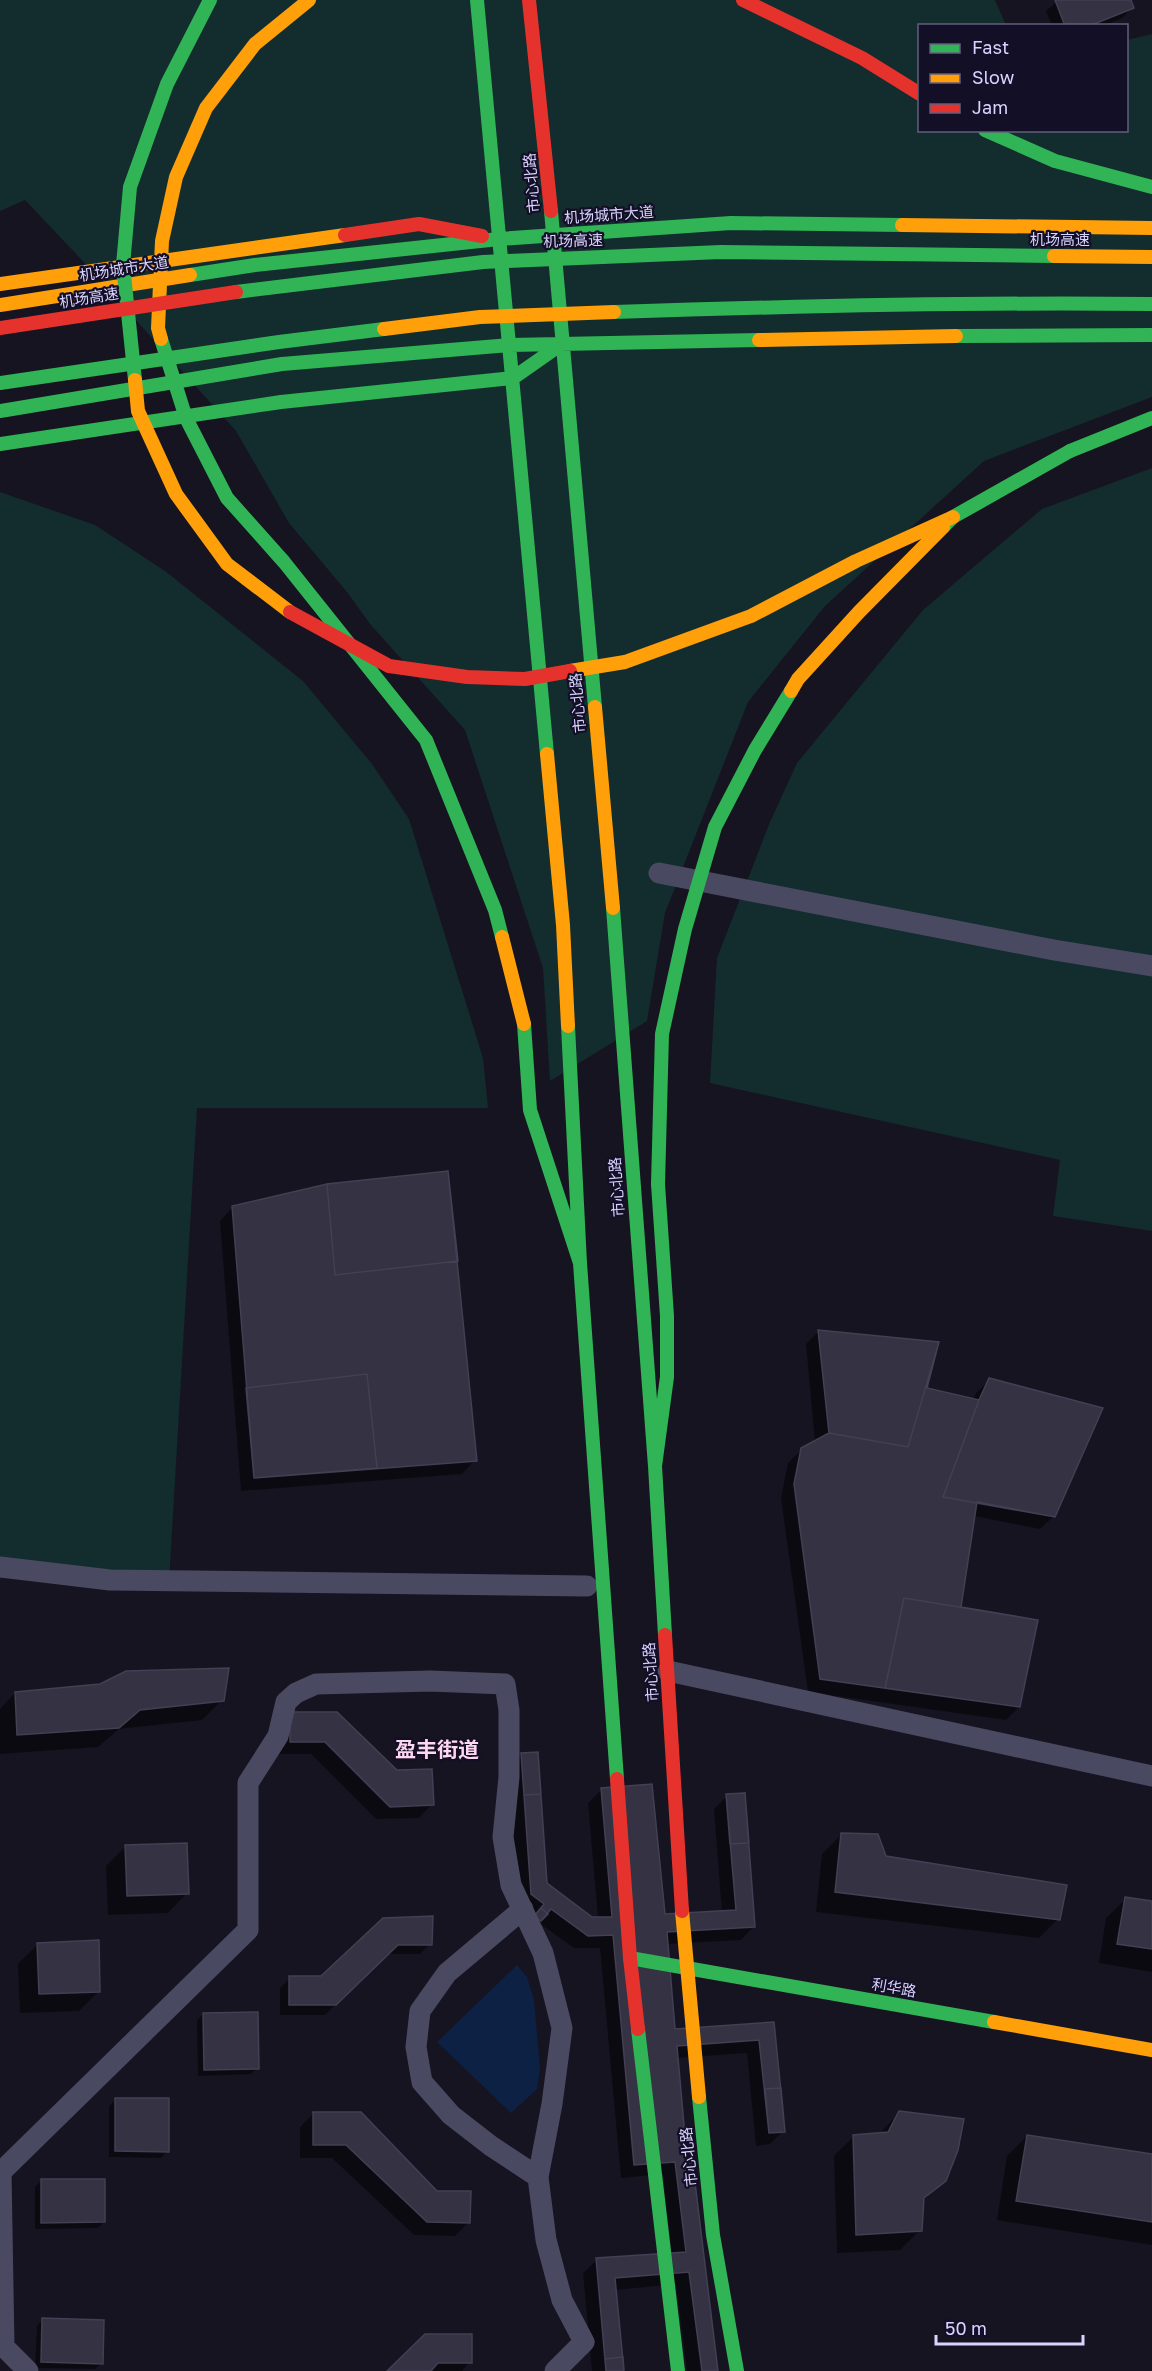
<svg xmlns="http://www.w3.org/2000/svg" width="1152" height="2371" viewBox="0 0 1152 2371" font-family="'Golos Text','Noto Sans SC',sans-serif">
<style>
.green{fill:#132c2d}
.water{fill:#0d2144}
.shadow{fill:#0007}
.building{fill:#343243;stroke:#433f54;stroke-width:1.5}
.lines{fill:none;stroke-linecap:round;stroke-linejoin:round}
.street{stroke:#4a4962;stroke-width:21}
.fast{stroke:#30b455;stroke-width:14}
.slow{stroke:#ff9f0a;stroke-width:14}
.jam{stroke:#e5322d;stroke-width:14}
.fast-bridge{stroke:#30b455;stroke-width:14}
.slow-bridge{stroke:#ff9f0a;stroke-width:14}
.jam-bridge{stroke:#e5322d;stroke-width:14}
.labels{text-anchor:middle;stroke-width:4.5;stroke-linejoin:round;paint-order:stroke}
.street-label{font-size:15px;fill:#d9d4ff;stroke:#130f26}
.district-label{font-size:21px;font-weight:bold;fill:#ffd6f0;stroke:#130f26}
</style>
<rect width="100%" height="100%" fill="#161421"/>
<path class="green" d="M0,0H995L1006,25L920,26V130H1126L1127,40L1152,34V397L984,461L825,606L748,702L665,913L647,1021L550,1081L543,968L465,730L370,624L347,592L289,523L236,431L79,257L25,200L0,211Z
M1152,468V1231L1053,1216L1060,1160L710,1083L717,958L770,822L797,763L923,610L1042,509Z
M0,492L95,525L165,571L303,681L372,764L409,819L483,1058L488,1108H197L169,1582L0,1578Z"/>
<path class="water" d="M517,1965L527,1977L534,2000L540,2068L537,2089L511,2113L437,2042Z"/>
<path class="shadow" d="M1059,0H1129L1132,8L1122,18L1103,26H1052L1046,11Z
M233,1207L475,1460L462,1474L241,1491L220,1221Z
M819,1331L925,1389L973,1400L976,1393L990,1380L1054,1516L1040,1529L974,1516L959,1609L1019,1707L1006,1720L808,1692L781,1498L788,1463L802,1449L815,1442L806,1344Z
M15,1693L222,1700L202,1720L119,1729L98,1747L0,1754V1709Z
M290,1713L432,1804L419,1818L376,1819L311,1754H277Z
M521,1755L546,1884L591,1918H598L588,1803L602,1789L663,1916L722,1913L714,1809L727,1796L754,1926L741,1940L666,1944L674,2031L773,2024L783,2131L770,2144L756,2146L747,2053L677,2058L686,2160L716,2371H687L676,2284L615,2290L622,2371H592L583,2273L597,2260L672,2255L663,2174L621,2178L600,1948H574L518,1908L508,1768Z
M842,1834L885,1858L1058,1919L1039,1938L816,1912L822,1854Z
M126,1846L187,1893L168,1913L108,1915L106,1866Z
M1126,1899L1152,1903V1972L1099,1963L1106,1918Z
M383,1919L430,1944L420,1954H387L325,2015H280V1988L290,1978H322Z
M38,1944L99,1991L79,2011L20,2013L18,1964Z
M203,2014L257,2068L251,2074L198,2076L197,2021Z
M116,2099L167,2151L161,2158L109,2157V2106Z
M899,2113L945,2180L922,2202L920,2230L900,2250L837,2253L834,2156L854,2136L879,2134Z
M313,2114L468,2223L455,2236L414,2235L332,2158H300V2127Z
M1027,2136L1152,2156V2245L997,2220L1007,2156Z
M41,2181L104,2222L98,2228L35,2229V2187Z
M43,2319L102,2363L95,2369L35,2368L37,2326Z
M426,2336L470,2362L462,2371H389Z"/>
<path class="building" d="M1055,0H1131L1134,8L1089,26H1065Z
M448,1171L458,1261L335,1275L327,1184Z
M448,1171L477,1461L254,1478L232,1206L327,1184Z
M818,1330L939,1342L927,1388L979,1400L989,1378L1103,1408L1055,1517L977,1502L961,1607L1038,1620L1020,1707L820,1679L794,1484L801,1448L829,1433Z
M818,1330L939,1342L908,1447L829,1433Z
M367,1374L377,1468L254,1478L246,1388Z
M989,1378L1103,1408L1055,1517L943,1497L979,1400Z
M904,1598L1038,1620L1020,1707L885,1688Z
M229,1668L224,1701L140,1710L119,1728L17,1735L15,1692L100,1684L126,1671Z
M290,1712H337L397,1770L432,1769L434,1805L390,1807L325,1742H290Z
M538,1752L547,1883L592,1917H612L601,1788L652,1784L665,1914L736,1910L726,1794L745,1793L755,1927L667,1932L675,2029L774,2022L785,2132L769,2133L759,2040L677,2046L687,2159L692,2158L718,2371H702L689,2272L615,2278L624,2371H606L596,2258L686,2252L675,2162L634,2165L613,1935L588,1936L551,1909L541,1921L534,1916L544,1904L531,1894L521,1753Z
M538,1752L541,1794L524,1795L521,1753Z
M745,1793L749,1843L730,1844L726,1794Z
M841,1833L878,1834L886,1856L1067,1885L1060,1920L835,1892Z
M187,1843L189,1894L127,1896L125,1845Z
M1125,1897L1152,1901V1949L1117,1944Z
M541,1908L548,1914L541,1921L534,1916Z
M433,1916L432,1945H398L336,2005H289V1976H321L383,1918Z
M99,1940L100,1992L39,1994L37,1943Z
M258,2012L259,2069L204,2070L203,2013Z
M781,2088L785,2132L769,2133L765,2089Z
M115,2098H169V2152L115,2151Z
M899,2111L964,2119L958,2150L946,2181L924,2198L922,2231L856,2235L853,2135L888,2132Z
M313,2112H361L437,2191H471L470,2223L427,2222L346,2145H313Z
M1027,2135L1152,2154V2222L1016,2201Z
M41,2179H105V2222L41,2223Z
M42,2318L104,2320L103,2364L41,2362Z
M425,2334H472V2363H438L431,2371H387Z
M623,2357L624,2371H606L605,2359Z"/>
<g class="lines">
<path class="street" d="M659,873L1054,950L1152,966
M0,1567L110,1580L587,1586
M668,1671L1152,1776
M523,1909L447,1973L420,2011L416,2047L422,2082L451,2115L491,2146L538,2177
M28,2371L4,2347L1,2172L248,1930V1783L278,1736L286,1702L296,1693L316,1684L430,1681L505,1684L509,1710V1777L503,1837L511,1885L543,1953L562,2028L552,2104L538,2177L546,2240L562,2300L584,2342L555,2371"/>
<path class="fast" d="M477,0L547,754
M985,130L1055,161L1152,187
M551,211L595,707
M190,275L255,265L499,239L731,223L902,225
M956,336L1152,335
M0,411L282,364L510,345L759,340
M0,444L281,402L513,378L563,343
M1070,451L1152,418
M613,908L655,1466L665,1635
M524,1024L530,1110L580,1263
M568,1026L580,1263L617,1779
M655,1466L667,1377V1316L658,1184
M630,1958L994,2022
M638,2029L678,2371
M699,2097L713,2235L737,2371"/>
<path class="slow" d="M902,225L1152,228
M0,284L345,235
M0,305L190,275
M759,340L956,336
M595,707L613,908
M547,754L563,925L568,1026
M682,1911L699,2097
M994,2022L1152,2050"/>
<path class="jam" d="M529,0L551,211
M743,0L862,58L920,94
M345,235L419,224L482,236
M665,1635L682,1911
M617,1779L630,1958L638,2029"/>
<path class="fast-bridge" d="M236,292L483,262L721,252L1054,256
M614,312C793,306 973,302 1152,304
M161,339L186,418L227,498L284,562L426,740L495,910L502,937
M135,380L123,265L130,187L167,84L210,0
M0,383L279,342L384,329
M943,527L953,517L1070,451
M658,1184L662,1034L685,929L715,827L755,750L791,691"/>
<path class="slow-bridge" d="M1054,256L1152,257
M384,329L480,317L614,312
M161,339L158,328L162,241L176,177L206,108L255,44L309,0
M135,380L138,411L176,494L227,564L290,612
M570,671L625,662L751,616L856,561L953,517
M791,691L798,679L859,612L943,527
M502,937L524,1024"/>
<path class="jam-bridge" d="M0,328L236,292
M290,612L389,666L467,677L525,679L570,671"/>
</g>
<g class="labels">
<g class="street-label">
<text transform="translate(532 183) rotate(-95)" y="5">市心北路</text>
<text transform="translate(609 215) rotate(-4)" y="5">机场城市大道</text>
<text x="1060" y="245">机场高速</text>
<text transform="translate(573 241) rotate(-2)" y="5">机场高速</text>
<text transform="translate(124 269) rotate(-9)" y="5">机场城市大道</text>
<text transform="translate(89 298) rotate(-9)" y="5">机场高速</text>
<text transform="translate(578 703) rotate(-95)" y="5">市心北路</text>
<text transform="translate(617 1187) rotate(-94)" y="5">市心北路</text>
<text transform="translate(651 1672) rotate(-94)" y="5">市心北路</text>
<text transform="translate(894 1988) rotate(10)" y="5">利华路</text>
<text transform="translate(689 2157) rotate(-96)" y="5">市心北路</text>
</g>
<g class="district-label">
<text x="437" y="1757">盈丰街道</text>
</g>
</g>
<rect x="918" y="24" width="210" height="108" fill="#130f26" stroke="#625e7d" stroke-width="1.5"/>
<rect x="930" y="44" width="30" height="9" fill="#30b455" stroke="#625e7d" stroke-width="1.5"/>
<text x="972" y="54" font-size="18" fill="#d9d4ff">Fast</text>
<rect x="930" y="74" width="30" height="9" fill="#ff9f0a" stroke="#625e7d" stroke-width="1.5"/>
<text x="972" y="84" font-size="18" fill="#d9d4ff">Slow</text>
<rect x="930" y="104" width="30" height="9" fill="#e5322d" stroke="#625e7d" stroke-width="1.5"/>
<text x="972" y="114" font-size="18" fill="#d9d4ff">Jam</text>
<path d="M936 2335v9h147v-9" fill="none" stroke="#d9d4ff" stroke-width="3"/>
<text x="945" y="2335" font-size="18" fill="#d9d4ff" stroke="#130f26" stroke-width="4.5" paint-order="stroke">50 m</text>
</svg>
